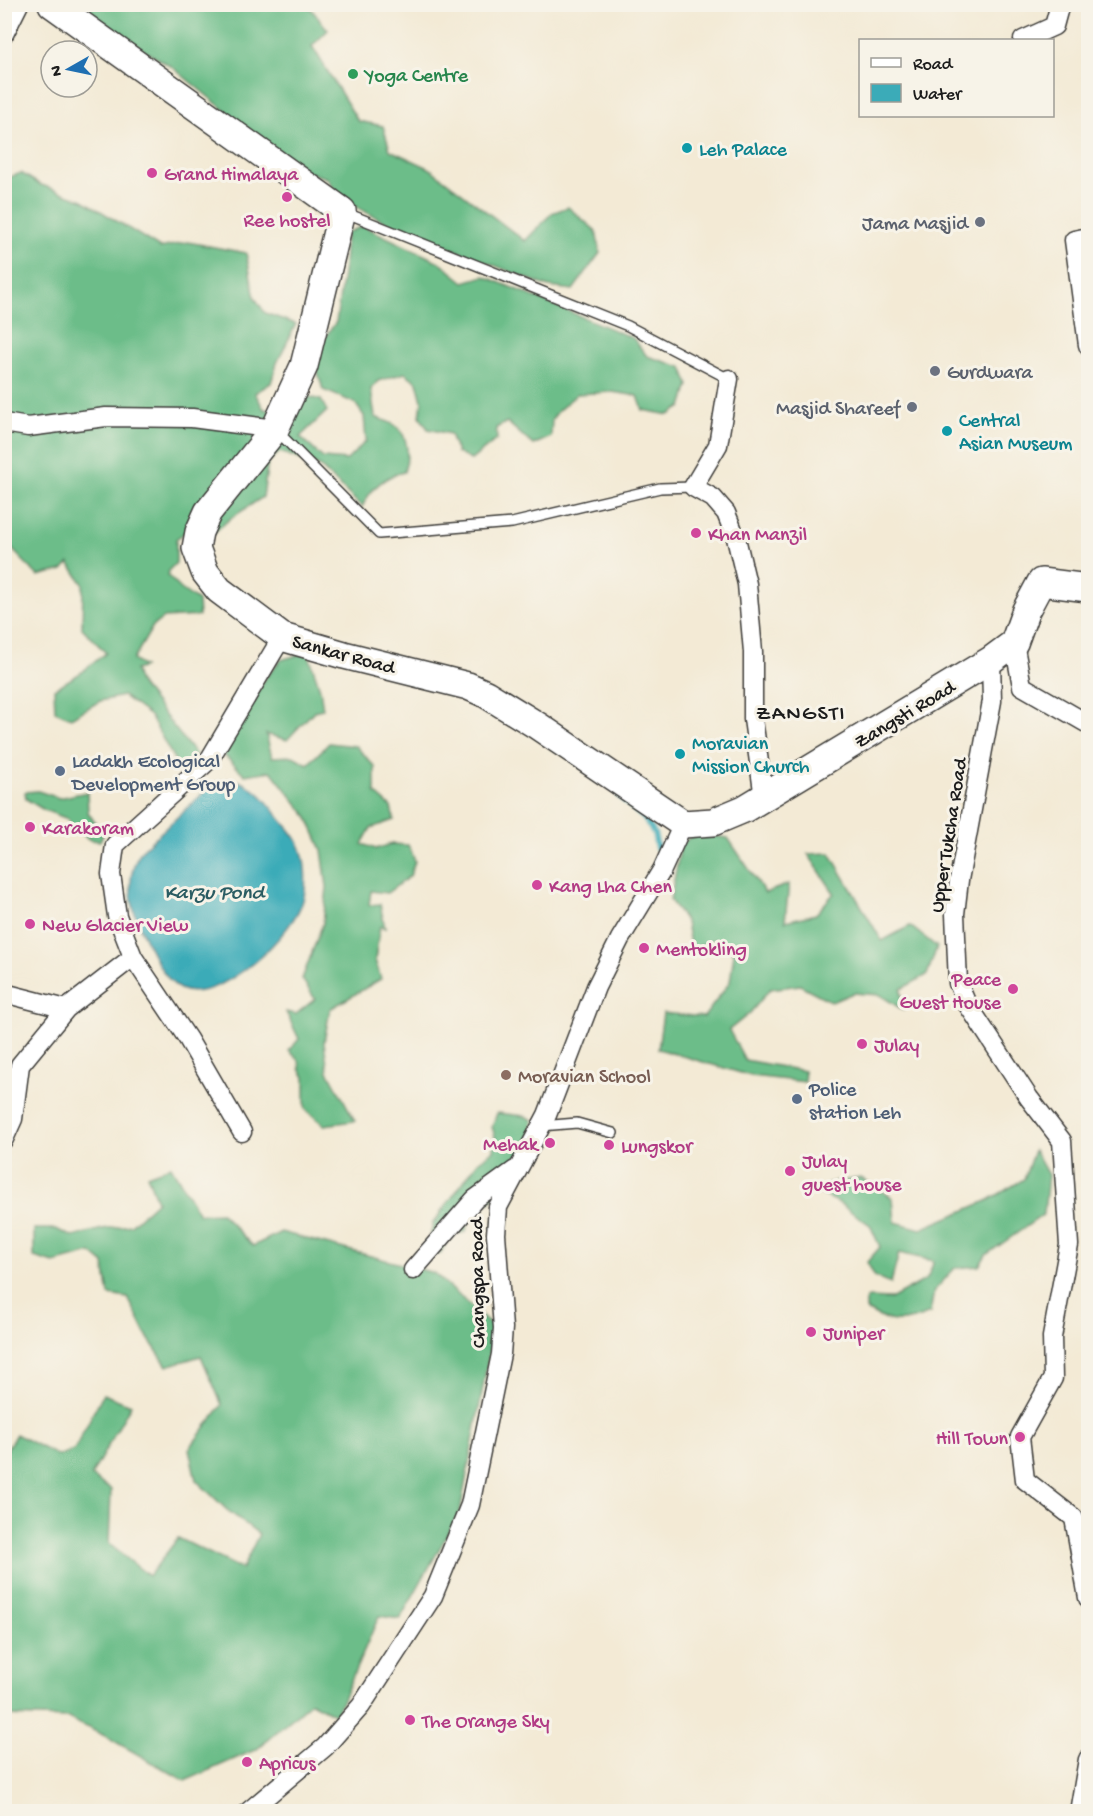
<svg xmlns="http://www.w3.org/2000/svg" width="1093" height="1816" viewBox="0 0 1093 1816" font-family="'Gochi Hand',sans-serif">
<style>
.forest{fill:#6cbd89;stroke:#446c52;stroke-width:1.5}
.water{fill:#3babb8;stroke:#2c646a;stroke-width:1.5}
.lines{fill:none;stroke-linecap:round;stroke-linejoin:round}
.stream{stroke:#3babb8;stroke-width:6}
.lane-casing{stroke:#3c3b38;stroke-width:12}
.street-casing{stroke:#3c3b38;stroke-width:21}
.secondary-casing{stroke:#3c3b38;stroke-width:30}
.lane{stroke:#fff;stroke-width:9}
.street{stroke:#fff;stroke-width:18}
.secondary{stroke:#fff;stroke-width:27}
.leisure-dot{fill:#2e9e5b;stroke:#f7f3e8;stroke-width:2}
.culture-dot{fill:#0f9aa8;stroke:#f7f3e8;stroke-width:2}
.hotel-dot{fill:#d1479c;stroke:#f7f3e8;stroke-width:2}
.worship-dot{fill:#6b7280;stroke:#f7f3e8;stroke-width:2}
.service-dot{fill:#5c6f8a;stroke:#f7f3e8;stroke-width:2}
.education-dot{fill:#8d6e63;stroke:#f7f3e8;stroke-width:2}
.labels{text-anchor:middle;stroke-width:6;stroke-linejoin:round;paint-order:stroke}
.leisure-label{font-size:20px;fill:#27864d;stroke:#f7f3e8;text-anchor:start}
.culture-label{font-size:20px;fill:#0d838f;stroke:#f7f3e8;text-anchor:start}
.hotel-label{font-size:20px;fill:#b23c85;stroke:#f7f3e8;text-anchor:start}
.worship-label{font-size:20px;fill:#5b616d;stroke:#f7f3e8;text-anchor:end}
.street-label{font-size:20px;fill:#1c1c1c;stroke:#f7f3e8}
.service-label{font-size:20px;fill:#4e5e75;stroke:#f7f3e8;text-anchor:start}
.education-label{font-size:20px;fill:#785e54;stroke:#f7f3e8;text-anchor:start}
.water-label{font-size:21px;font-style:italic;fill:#2a5c62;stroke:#f7f3e8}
.quarter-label{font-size:22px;letter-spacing:1.5px;fill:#1c1c1c;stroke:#f7f3e8}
</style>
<rect width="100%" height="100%" fill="#f7f3e8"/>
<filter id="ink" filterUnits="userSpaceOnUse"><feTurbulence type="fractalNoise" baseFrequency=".0167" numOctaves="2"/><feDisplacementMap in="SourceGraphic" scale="12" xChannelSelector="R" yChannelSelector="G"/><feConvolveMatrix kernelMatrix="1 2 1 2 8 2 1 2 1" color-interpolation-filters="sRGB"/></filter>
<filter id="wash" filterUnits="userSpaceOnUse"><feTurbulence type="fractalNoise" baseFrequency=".008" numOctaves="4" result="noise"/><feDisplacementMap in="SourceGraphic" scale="24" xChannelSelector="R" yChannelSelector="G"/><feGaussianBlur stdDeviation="1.35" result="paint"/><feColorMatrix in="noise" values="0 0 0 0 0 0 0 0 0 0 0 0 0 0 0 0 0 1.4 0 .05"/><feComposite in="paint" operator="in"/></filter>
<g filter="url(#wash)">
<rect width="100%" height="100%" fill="#f3ead5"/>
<path class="forest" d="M81,5H308L328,30L312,46L358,121L383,126L390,150L429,168L525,241L552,213L568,207L596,231L600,253L573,290L549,287L387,223L339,198L327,178L296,169L172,67L125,39Z
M21,173L39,184L83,200L160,248L188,242L246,253L255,298L265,313L296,324L277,363L271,383L255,393L264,409L294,415L306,396L321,400L327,411L300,437L323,458L347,460L366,441L364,416L355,403L323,390L316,366L320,344L336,322L344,266L346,233L363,226L439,262L464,282L484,276L633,338L647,356L682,367L689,385L682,407L669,415L643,410L638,396L612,392L577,394L559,410L552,419L551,437L533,445L507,422L496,428L497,439L471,460L457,453L450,434L428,429L420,417L422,401L417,382L405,373L378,381L371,389L375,417C382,420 392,422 397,427C409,437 409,458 404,472C384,476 371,488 362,507L319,466L280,452L268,462L263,497L231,518L210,536L189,530L176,539V563L169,570L168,576L181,589L198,601L199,616L163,618L153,626L133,660L144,667L135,670L138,681L196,755L190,764L179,768L150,716L123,696L100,701L71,718L55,711L54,689L79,674L106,653L82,628L83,584L69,563L63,570L38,576L5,542L4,179Z
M308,652L320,689L323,709L314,711L287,740L266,734L272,757L293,756L308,764L329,743L356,746L375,767V793L391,807L394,820L371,828L362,844L376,849L391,844L408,845L415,861L410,876L387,893L371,891L369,905L380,904L385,928L380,926L375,960L381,979L330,1009L324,1042L328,1071L355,1121L324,1125L305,1109V1077L300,1069L299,1060L289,1051L299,1039L286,1012L296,1014L315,999L302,979L323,923L327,887L322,850L307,816L271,771L245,775L224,755L266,677L281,660Z
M38,791L59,798L87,792L88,812L103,835L100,841L90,840L70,825L68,819L44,810L26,799L25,792Z
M695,833L728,838L765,893L789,884L785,921L816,914L834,893L808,854L830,853L882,941L910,926L937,947L927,975L901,989L903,1010L880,995L853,993L832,1002L800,985L770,989L750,1013L729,1030L745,1060L804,1071L805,1082L751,1076L658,1049L663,1013L704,1017L730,982L734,953L714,939L691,950L686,922L670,900L681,845Z
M497,1113L525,1116L533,1120L530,1141L508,1185L489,1202L475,1206L468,1220L466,1232L450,1236L441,1253L435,1255L429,1242L433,1223L478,1162L494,1150L495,1136L492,1127Z
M1034,1150L1048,1175L1044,1214L986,1255L979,1266L955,1268L934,1291L930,1313C904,1324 891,1325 866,1310V1298L891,1299L927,1279L934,1261L899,1253L891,1283L875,1277L867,1262L880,1247L870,1225L836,1201L821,1194L828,1183L861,1178L893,1198L895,1222L921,1229L989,1200L1024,1179Z
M171,1166L199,1214L221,1213L253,1246L281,1232L434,1273L494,1327L460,1512L400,1619L379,1616L336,1715L311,1702L257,1749L185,1781L107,1737L68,1718L5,1716L4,1454L16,1434L58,1456L74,1450L103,1394L131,1405L91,1476L111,1490L109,1544L149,1576L178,1538L242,1569L259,1534L227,1510L196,1480L189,1449L222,1405L201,1356L167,1366L148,1338L128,1298L109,1295L104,1264L91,1253L54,1263L34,1257V1229H56L73,1237L102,1229L131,1225L157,1201L147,1175Z"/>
<path class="water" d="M232,779C255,785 266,800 280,818C286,826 295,834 299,844C306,859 307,881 304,897C296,932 218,1007 180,989C164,980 150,949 142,932C130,907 124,874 142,850L214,783Z"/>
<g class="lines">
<path class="stream" d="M619,796L644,818L654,833L657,848"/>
</g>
</g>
<g filter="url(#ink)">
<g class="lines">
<defs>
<path id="lane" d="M344,212L628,326L729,379
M278,432L379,534L512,523L660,488L693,487
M541,1126L577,1123L613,1133"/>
<path id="street" d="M4,34L19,4
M1023,40L1054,26L1060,4
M1088,237L1074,240L1088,345
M729,379L718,445L693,487L713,498L726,513L736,538L747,584L753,652V719L764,798
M4,423L28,427L106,417L192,418L275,429
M1014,643L1022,686L1088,724
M991,660L992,701L959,880L955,914L958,983L966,1002L1029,1098L1062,1141L1069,1245L1052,1337L1053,1378L1020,1437L1025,1480L1074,1518L1088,1598
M133,957L188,1039L242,1132
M4,993L66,1009L133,957L117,916L111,874L115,845L209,760L282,637
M4,1139L13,1119L20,1065L66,1009
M413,1270L475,1199L515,1170
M248,1812L325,1747L361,1706L433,1596L470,1505L501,1354L503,1328L496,1234L498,1207L547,1115L596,987L620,939L662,870L683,824
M1079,1812L1088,1759"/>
<path id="secondary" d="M52,4L342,211L304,366L275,429L208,512L199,532L196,548L205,572L219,590L282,637L344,655L468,686L486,694L538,726L683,824L713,822L744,809L991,660L1014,643L1026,610L1041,582L1088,588"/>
</defs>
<use href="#lane" class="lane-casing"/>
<use href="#street" class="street-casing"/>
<use href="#secondary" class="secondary-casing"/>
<use href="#lane" class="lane"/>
<use href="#street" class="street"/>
<use href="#secondary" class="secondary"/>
</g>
</g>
<circle class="leisure-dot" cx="353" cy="74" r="6"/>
<g class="culture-dot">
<circle cx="687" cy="148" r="6"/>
<circle cx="947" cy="431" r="6"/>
<circle cx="680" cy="754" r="6"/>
</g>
<g class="hotel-dot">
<circle cx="152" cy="173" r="6"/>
<circle cx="287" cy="197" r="6"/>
<circle cx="696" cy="533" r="6"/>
<circle cx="30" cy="827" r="6"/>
<circle cx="537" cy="885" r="6"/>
<circle cx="30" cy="924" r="6"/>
<circle cx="644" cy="948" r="6"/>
<circle cx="1013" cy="989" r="6"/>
<circle cx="862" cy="1044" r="6"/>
<circle cx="550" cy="1143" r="6"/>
<circle cx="609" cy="1145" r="6"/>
<circle cx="790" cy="1171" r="6"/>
<circle cx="811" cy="1332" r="6"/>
<circle cx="1020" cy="1437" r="6"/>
<circle cx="410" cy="1720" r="6"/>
<circle cx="247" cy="1762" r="6"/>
</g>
<g class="worship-dot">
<circle cx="980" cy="222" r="6"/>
<circle cx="935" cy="371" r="6"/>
<circle cx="912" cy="407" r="6"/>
</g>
<g class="service-dot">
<circle cx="60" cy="771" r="6"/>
<circle cx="797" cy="1099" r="6"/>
</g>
<circle class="education-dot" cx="506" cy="1075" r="6"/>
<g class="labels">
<g class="leisure-label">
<text x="365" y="81">Yoga Centre</text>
</g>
<g class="culture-label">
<text x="699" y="155">Leh Palace</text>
<text x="959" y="426">Central<tspan x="959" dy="23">Asian Museum</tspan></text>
<text x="692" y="749">Moravian<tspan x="692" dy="23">Mission Church</tspan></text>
</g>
<g class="hotel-label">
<text x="164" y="180">Grand Himalaya</text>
<text x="287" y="226" text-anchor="middle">Ree hostel</text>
<text x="708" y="540">Khan Manzil</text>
<text x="42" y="834">Karakoram</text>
<text x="549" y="892">Kang Lha Chen</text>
<text x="42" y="931">New Glacier View</text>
<text x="656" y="955">Mentokling</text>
<text x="1001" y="985" text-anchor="end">Peace<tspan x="1001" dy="23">Guest House</tspan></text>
<text x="874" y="1051">Julay</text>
<text x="538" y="1150" text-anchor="end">Mehak</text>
<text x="621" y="1152">Lungskor</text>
<text x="802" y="1167">Julay<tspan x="802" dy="23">guest house</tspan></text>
<text x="823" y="1339">Juniper</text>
<text x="1008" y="1444" text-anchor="end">Hill Town</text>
<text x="422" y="1727">The Orange Sky</text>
<text x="259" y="1769">Apricus</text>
</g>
<g class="worship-label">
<text x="968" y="229">Jama Masjid</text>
<text x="947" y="378" text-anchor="start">Gurdwara</text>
<text x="900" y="414">Masjid Shareef</text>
</g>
<g class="street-label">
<text transform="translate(344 653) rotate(15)" y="7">Sankar Road</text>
<text transform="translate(904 713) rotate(-31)" y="7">Zangsti Road</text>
<text transform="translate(947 835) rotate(-81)" y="7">Upper Tukcha Road</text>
<text transform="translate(476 1283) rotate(-91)" y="7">Changspa Road</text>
</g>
<g class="service-label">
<text x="72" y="767">Ladakh Ecological<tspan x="72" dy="23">Development Group</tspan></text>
<text x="809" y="1095">Police<tspan x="809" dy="23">station Leh</tspan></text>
</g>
<g class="education-label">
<text x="518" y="1082">Moravian School</text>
</g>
<g class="water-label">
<text x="214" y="898">Karzu Pond</text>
</g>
<g class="quarter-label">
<text x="801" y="719">ZANGSTI</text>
</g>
</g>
<rect width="1093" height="1816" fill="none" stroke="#f7f3e8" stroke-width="24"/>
<rect x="859" y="39" width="195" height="78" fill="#f7f3e8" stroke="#9f9d96" stroke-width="1.5"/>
<rect x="871" y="58" width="30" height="9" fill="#ffffff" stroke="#9f9d96" stroke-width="1.5"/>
<text x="913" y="69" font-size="18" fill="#1c1c1c">Road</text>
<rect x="871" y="84" width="30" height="18" fill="#3babb8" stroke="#9f9d96" stroke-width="1.5"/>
<text x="913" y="99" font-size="18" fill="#1c1c1c">Water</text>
<g transform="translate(69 69) rotate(261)"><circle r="28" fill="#f7f3e8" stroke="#9f9d96" stroke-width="1.5"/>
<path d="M0-4.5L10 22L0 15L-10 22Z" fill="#1f6fb2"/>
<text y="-9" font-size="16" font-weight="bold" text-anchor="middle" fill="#1c1c1c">N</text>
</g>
</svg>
